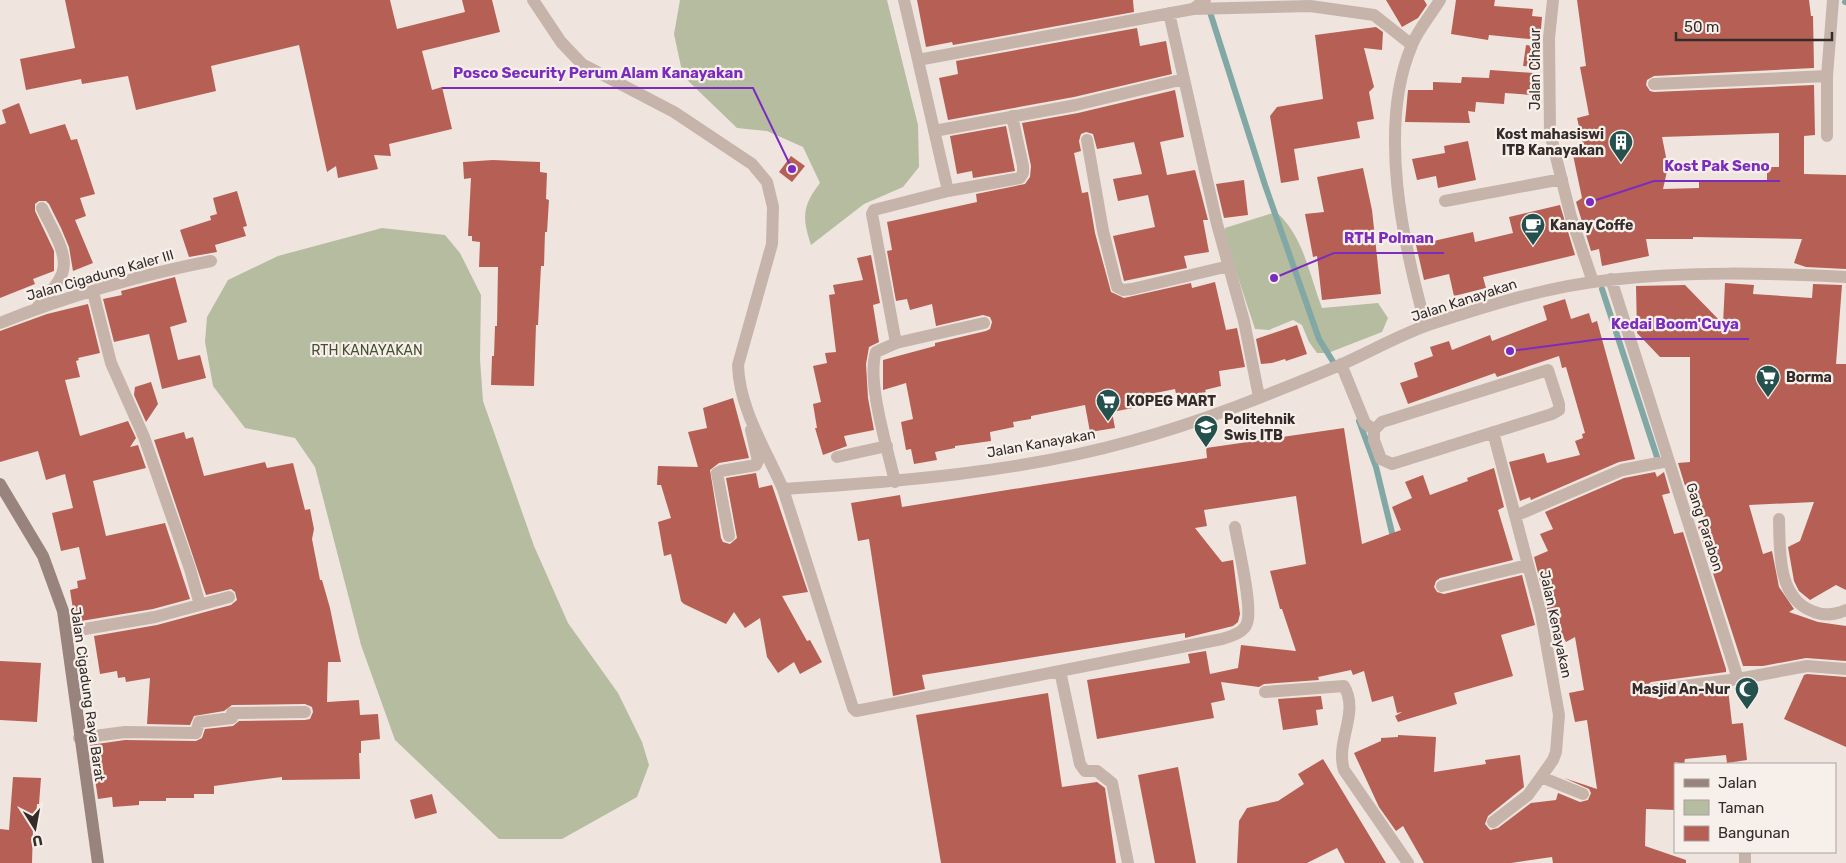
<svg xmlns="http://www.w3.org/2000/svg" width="1846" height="863" viewBox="0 0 1846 863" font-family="Rubik,sans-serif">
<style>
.green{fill:#b6bca0}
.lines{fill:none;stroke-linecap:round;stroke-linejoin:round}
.stream{stroke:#81a8a5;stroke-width:6}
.building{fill:#b66055;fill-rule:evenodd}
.street{stroke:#c6b4ab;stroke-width:12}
.secondary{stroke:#99847d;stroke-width:12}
.labels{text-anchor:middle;stroke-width:4.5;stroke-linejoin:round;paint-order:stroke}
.street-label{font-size:14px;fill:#352c29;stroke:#f7efea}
.poi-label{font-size:14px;font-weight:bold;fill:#352c29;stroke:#f7efea;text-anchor:start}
.park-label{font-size:14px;fill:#485030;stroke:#f7efea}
.leader{fill:none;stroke:#7b2cbf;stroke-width:2}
.callout-dot{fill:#7b2cbf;stroke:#f7efea;stroke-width:2}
.callout-label{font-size:15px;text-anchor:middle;font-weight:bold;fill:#7b2cbf;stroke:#f7efea;stroke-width:4.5;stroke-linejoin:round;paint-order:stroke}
</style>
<rect width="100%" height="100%" fill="#efe5de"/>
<path class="green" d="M680,0H887L918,125L919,167L903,187L864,204L811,245C802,218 802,206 820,183L803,147L767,131L737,128L683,76L674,34Z
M1276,212C1304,236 1309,275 1322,308L1378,303L1388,318L1382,332L1328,353H1317L1309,342L1302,325L1293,320L1269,330L1255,329L1224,235L1225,228Z
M382,228L445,235L460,253L481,295L480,359L483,401L534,546L568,623L618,693L642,742L649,765L637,797L562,839H499L395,740L361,645L315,467L295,438L245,428L213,386L205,342L207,317L228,280L278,256Z"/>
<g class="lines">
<path class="stream" d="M1845,2L1846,0
M1209,9L1265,185L1319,339L1337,368
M1602,289L1657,457
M1359,421L1376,467L1394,541"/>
</g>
<path class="building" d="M65,0H390L397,29L465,12L462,0H492L500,32L422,51L432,90L442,87L452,129L389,144L391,156L374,155L378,169L338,178L336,166L327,172L299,45L211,66L216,91L136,110L128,76L82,84L81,79L26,90L20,59L75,48Z
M917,0H1133L1134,12L953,45L952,42L926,47Z
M1386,0H1424L1427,5L1418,18L1402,27Z
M1456,0H1495L1494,6L1533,9L1532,16L1542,17L1540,40L1489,35L1488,40L1451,34Z
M1577,0H1809L1811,16H1813L1814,68L1654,76L1647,80L1646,85L1650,91L1654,92L1814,85L1815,135L1804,136V174L1846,175V269L1806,267L1794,263L1802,239L1693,237V239H1646L1649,256L1602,266L1599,249L1591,251L1576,202L1582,198L1573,155L1585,152L1577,118L1589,115L1580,67L1586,66ZM1779,133V167H1767V181L1699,180V188L1663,189L1668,167L1662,137Z
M1376,27L1383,32L1382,50L1364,48L1374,87L1369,92L1374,119L1357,122L1360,138L1294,149L1299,180L1281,183L1270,116L1277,107L1323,99L1315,35Z
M1137,28L1140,46L1166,41L1172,74L1074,97L948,120L939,78L958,74L956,61Z
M1526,45L1541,47L1540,68L1523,66Z
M1490,70L1533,73L1532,95L1505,93L1504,104L1476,102L1475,112L1468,111L1470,123L1405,122L1408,90H1433V82L1461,83L1462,77L1489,78Z
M1175,90L1184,137L1160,142L1167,175L1195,170L1208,220H1203L1209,252L1184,256L1187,268L1124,281L1113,236L1155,227L1148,195L1118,201L1113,179L1142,174L1134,142L1097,149L1093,134L1086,132L1081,134L1079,141L1081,151L1074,153L1082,193L1088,192L1095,233L1111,292L1124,298L1191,283L1192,288L1215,282L1226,330L1237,328L1245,367L1219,371L1221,386L1205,390L1206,392L1177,398L1175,389L1141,396L1143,406L1112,412L1115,428L1090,432L1085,405L1031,416V419L1013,422L1014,427L990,432L991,441L955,446V448L935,452L937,460L914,464L911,449L906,450L901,422L913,419L906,383L883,390V360L935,346V343L986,331L990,329L992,322L990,317L983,315L936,326L932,304L910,310L907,299L896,301L887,251L892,250L887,222L977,202L976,194L1025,184L1030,177L1031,166L1022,123L1078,113Z
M19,103L30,134L65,124L71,140L77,139L95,194L80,198L86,216L75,220L93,263L73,271L69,247L61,228L49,204L46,201H39L35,204V211L54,251V271L33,279L35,284L0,298V125L6,123L2,110Z
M1006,126L1015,171L973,178L972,171L957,174L950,136Z
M1468,141L1476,180L1438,188L1436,176L1417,180L1412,159L1445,153L1444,146Z
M791,156L805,166L792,182L779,172Z
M493,160L540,162V172L547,173L546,199L549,200L547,232H545L544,266H541L538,325H536L534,386L491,385L492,356H494L495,326H497L498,267H479L480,242L472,241V236H468L471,178L464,179L463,162Z
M1363,168L1372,210L1381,294L1322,300L1317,256L1313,257L1305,214L1324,212L1317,177Z
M1244,180L1248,215L1224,218L1216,184Z
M237,191L247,226L243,227L246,236L215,245L217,252L189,257L180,230L211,220L210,216L217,214L213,198Z
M1560,205L1575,255L1483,277L1486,288L1454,296L1449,274L1424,280L1416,245L1473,232L1475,242L1513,233L1509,217Z
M871,255L880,303L873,305L879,342L869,347L866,364L868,398L874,430L844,436L847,446L823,455L815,428H817L813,404L821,402L813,366L827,363L825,353L836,352L829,295L835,294L833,285L863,280L857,258Z
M175,277L187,322L170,327L178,360L200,355L206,378L162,389L149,334L114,342L103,299L122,295L121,291Z
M1725,283L1754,285L1753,294L1812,298L1813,284L1842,285L1836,364H1846V590L1836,585L1810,600L1799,591L1794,581L1788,547L1800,541L1814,502L1749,505L1763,554L1772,551L1779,587L1794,609L1789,612L1818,622L1846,626V661L1806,658L1763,666H1743L1698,527L1706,525L1693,487L1686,489L1678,463L1690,462V357H1660L1637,333L1636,286L1685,285L1723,324Z
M1565,299L1571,319L1589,313L1592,323L1597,321L1635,459L1619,462L1531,500L1530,497L1520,501L1509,462L1544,453L1547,463L1580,455L1575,441L1583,438L1582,434L1585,433L1566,367L1562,368L1559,356L1497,377L1495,373L1408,404L1400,383L1418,377L1414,363L1433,356L1430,347L1449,341L1452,350L1490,335L1492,341L1547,320L1543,306Z
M88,304L100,353L78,358L79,360L76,361L80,377L65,380L80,436L128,421L136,438L130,447L138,445L146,468L93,481L106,536L165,523L190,599L153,609L75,622L70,590L78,588L77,581L86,579L79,547L61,551L52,513L73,508L65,474L46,480L38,451L0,462V331L47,314Z
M1297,325L1307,354L1286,361L1285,359L1272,363L1261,364L1256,339Z
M151,382L158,404L146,422L134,395L135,387Z
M733,398L749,458L719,463L710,470L721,538L723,542L730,544L737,538L726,478L756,473L759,488L772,485L808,592L782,596L807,641L810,640L822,662L800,674L794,662L778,673L767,657L760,618L745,628L734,612L726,624L684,604L681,601L671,554L664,556L658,522L671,518L661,485H657L658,466L698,467L688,432L707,428L703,408Z
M1344,428L1362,544L1401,530L1392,507L1412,498L1405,482L1423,475L1430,495L1468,481L1467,478L1494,468L1504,507L1498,510L1513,560L1440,578L1436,581L1434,587L1437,592L1444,594L1522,575L1535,625L1501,635L1513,676L1454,693L1457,704L1398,722L1395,716L1402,712L1397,713L1393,696L1372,702L1364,671L1353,675L1351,670L1318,677L1319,680L1264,684L1259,687L1221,682L1225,700L1211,703L1214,718L1097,739L1087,680L1190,663L1188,654L1206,651L1210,674L1238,668L1241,645L1296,651L1282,609H1280L1270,571L1306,564L1296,496L1204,510L1207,526L1195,528L1222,562L1233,560L1240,614L1238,622L1233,626L1185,638V633L922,675L925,689L893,696L869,539L858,541L851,503L900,495L902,507L1207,458L1206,448Z
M184,432L186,439L193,437L204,476L265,462L267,468L293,463L305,510L310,509L314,529L312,539L320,580H322L330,608L341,662H328L327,702L359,700L360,715L378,714L380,739L361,741V753H359L360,779L282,780V777L250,781L214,786V794H194V798H166V801H139V805L113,807L112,797L98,799L90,745L125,740L196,741L202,738L205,729L233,726L239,721L305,720L310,719L313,712L312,707L305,704L232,705L224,711L194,716L190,725L147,724L150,678L126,682L125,677L118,678L117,671L100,674L94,636L157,625L231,605L237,600L235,592L231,589L206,595L154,440Z
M1655,472L1657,477L1664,472L1670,493L1662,495L1674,534L1683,532L1726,669V672L1651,682L1646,686L1645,692L1649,697L1654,698L1728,689L1732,724L1743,723L1747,760L1727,763L1726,755L1685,759L1684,764L1675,762V810L1646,809L1645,846L1686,860V863H1553L1552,857L1511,863H1424L1403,826L1396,831L1379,807L1354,753L1381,741V738L1398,737V735L1436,737L1434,772L1486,764L1485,760L1520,755L1524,787L1488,816L1485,824L1490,830L1498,828L1531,803L1556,800L1558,793L1580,802L1588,800L1591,793L1589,789L1564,778L1597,789L1587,720L1575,722L1569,693L1584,690L1575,637L1566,642L1554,620L1550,621L1534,557L1548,551L1540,534L1553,529L1545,512L1624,478Z
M0,661L41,663L37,722L0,720Z
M1807,674L1846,677V747L1784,719L1804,675Z
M1048,693L1062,787L1097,782L1105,788L1116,863H941L916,715Z
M1321,696L1323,709L1316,710L1318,725L1283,730L1278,699Z
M1323,759L1386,863H1345L1337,848L1307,863H1237L1239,821L1247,808L1278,801L1304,784L1298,774Z
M1178,767L1196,863H1155L1138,775Z
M13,777L41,778L39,804H37L35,829H33L32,863H0V829L9,830Z
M432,794L437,813L415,819L410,800Z"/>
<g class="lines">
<path class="street" d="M533,0L561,42L582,64L674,112L752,164L767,182L773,207L772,244L738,365C739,408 766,450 783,489C897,482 1021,472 1131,441C1202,422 1270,394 1338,366C1368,353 1397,336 1428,325C1486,306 1549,286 1609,280C1687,271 1768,273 1846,277
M904,0L918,60L1193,9L1205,0
M1553,0L1549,38L1550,133L1571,217L1593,282
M1193,9L1310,6L1374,15L1412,45
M1169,13L1217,224L1244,321L1259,397
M1654,84L1827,76
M934,131L1076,105L1184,79
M1827,136V76L1833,0
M1087,140L1103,231L1117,287L1123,290L1132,289L1229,266
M948,191L1020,178L1023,173V166L1012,116
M1445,201L1562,179
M1611,279L1738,679
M93,292L111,363L144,437L190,569L200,605
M36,309C45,298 57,287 62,274C70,254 50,226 42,208
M0,323C64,297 143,274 211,261
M1426,326C1403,244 1377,126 1412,45C1418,29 1431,15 1440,0
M896,343L984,323
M1341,364L1365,423L1374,430
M1548,370L1559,404V410L1552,414L1392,464L1381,459L1374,440V430L1382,422Z
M1493,432L1541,614L1559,715L1556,752L1553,760L1541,777L1583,794
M837,457L887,446
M895,482C888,450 866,381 876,352L896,343L872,214L874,210L948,191L918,60
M783,489L853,708L856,711L1222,639C1231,636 1244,633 1247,623C1253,607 1238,546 1235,527
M1515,516L1622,470L1668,461
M1779,519C1780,551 1777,597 1812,611C1823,616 1835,615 1846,610
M729,536L717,473L721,471L756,465L758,461L751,430
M1442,586L1528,565
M67,632L155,617L229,597
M1060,671L1080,764L1085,771H1097L1112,783L1128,863
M1653,690L1738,679L1807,666L1846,669
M1265,692L1344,686C1360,713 1335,741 1344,770L1408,863
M79,738L125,732L196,733L199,722L232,718V713L305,712
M1493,822L1528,795L1541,777
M1745,863V852"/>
<path class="secondary" d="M0,484L43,556L63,611L98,863"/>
</g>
<defs>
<symbol id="building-pin" viewBox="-11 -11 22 30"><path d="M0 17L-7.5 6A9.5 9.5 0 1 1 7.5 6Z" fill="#24514e" stroke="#f7efea"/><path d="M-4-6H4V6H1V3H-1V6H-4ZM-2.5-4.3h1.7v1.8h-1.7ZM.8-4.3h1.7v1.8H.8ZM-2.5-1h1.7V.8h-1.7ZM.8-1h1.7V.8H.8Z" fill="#fff"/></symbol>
<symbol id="cafe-pin" viewBox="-11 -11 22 30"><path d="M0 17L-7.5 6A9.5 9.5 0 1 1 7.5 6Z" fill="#24514e" stroke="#f7efea"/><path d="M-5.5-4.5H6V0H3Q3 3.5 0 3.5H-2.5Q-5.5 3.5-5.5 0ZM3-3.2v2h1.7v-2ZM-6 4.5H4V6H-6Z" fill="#fff"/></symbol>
<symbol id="supermarket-pin" viewBox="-11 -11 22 30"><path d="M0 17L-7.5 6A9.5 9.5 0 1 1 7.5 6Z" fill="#24514e" stroke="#f7efea"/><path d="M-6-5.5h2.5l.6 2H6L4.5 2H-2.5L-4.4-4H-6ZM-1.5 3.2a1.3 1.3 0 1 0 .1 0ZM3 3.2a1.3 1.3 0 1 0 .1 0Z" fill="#fff"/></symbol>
<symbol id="university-pin" viewBox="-11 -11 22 30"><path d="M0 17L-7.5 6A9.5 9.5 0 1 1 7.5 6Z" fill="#24514e" stroke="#f7efea"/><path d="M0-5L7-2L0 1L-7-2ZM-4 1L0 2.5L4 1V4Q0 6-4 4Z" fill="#fff"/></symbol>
<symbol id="mosque-pin" viewBox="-11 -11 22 30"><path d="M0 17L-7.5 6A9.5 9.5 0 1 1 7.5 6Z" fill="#24514e" stroke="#f7efea"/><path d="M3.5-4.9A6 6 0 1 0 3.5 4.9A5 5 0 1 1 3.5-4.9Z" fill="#fff"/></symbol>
</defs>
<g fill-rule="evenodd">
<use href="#building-pin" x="1607" y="128" width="28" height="38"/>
<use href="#cafe-pin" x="1519" y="211" width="28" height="38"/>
<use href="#supermarket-pin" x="1754" y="363" width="28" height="38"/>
<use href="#supermarket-pin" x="1094" y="387" width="28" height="38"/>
<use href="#university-pin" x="1192" y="413" width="28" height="38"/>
<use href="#mosque-pin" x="1733" y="675" width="28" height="38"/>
</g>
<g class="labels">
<g class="street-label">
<text transform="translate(1535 69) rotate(-90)" y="5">Jalan Cihaur</text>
<text transform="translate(100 275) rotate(-16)" y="5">Jalan Cigadung Kaler III</text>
<text transform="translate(1464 300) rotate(-18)" y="5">Jalan Kanayakan</text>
<text transform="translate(1041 443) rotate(-10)" y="5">Jalan Kanayakan</text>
<text transform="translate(1705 527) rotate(72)" y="5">Gang Parabon</text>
<text transform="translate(1556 624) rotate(78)" y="5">Jalan Kenayakan</text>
<text transform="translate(88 694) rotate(82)" y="5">Jalan Cigadung Raya Barat</text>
</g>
<g class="poi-label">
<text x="1604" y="139" text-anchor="end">Kost mahasiswi<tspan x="1604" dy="16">ITB Kanayakan</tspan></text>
<text x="1550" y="230">Kanay Coffe</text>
<text x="1786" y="382">Borma</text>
<text x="1126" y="406">KOPEG MART</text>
<text x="1224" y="424">Politehnik<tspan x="1224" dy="16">Swis ITB</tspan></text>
<text x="1730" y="694" text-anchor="end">Masjid An-Nur</text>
</g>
<g class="park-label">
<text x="367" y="355">RTH KANAYAKAN</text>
</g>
</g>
<path class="leader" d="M792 169L753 88H442M1590 202L1654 181H1780M1274 278L1334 253H1444M1510 351L1601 339H1749"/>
<g class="callout-dot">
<circle cx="792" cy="169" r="5"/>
<circle cx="1590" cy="202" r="5"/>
<circle cx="1274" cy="278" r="5"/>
<circle cx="1510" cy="351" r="5"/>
</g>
<g class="callout-label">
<text x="598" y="78">Posco Security Perum Alam Kanayakan</text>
<text x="1717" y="171">Kost Pak Seno</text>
<text x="1389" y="243">RTH Polman</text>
<text x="1675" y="329">Kedai Boom'Cuya</text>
</g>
<rect x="1674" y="763" width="162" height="90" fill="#f7efea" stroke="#a9a19d"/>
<rect x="1684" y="779" width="25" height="8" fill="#99847d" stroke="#a9a19d"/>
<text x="1718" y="788" font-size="15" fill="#352c29">Jalan</text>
<rect x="1684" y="800" width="25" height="15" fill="#b6bca0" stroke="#a9a19d"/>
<text x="1718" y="813" font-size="15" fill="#352c29">Taman</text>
<rect x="1684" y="826" width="25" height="15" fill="#b66055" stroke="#a9a19d"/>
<text x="1718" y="838" font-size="15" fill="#352c29">Bangunan</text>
<g transform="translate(35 828) rotate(169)" stroke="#f7efea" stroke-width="4" paint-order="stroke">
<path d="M0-4L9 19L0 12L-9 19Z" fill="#352c29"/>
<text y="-8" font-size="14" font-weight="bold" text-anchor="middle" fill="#352c29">U</text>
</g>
<path d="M1676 32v8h156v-8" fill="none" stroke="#352c29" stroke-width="2.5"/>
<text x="1684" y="32" font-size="15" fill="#352c29" stroke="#f7efea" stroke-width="4" paint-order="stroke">50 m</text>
</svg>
